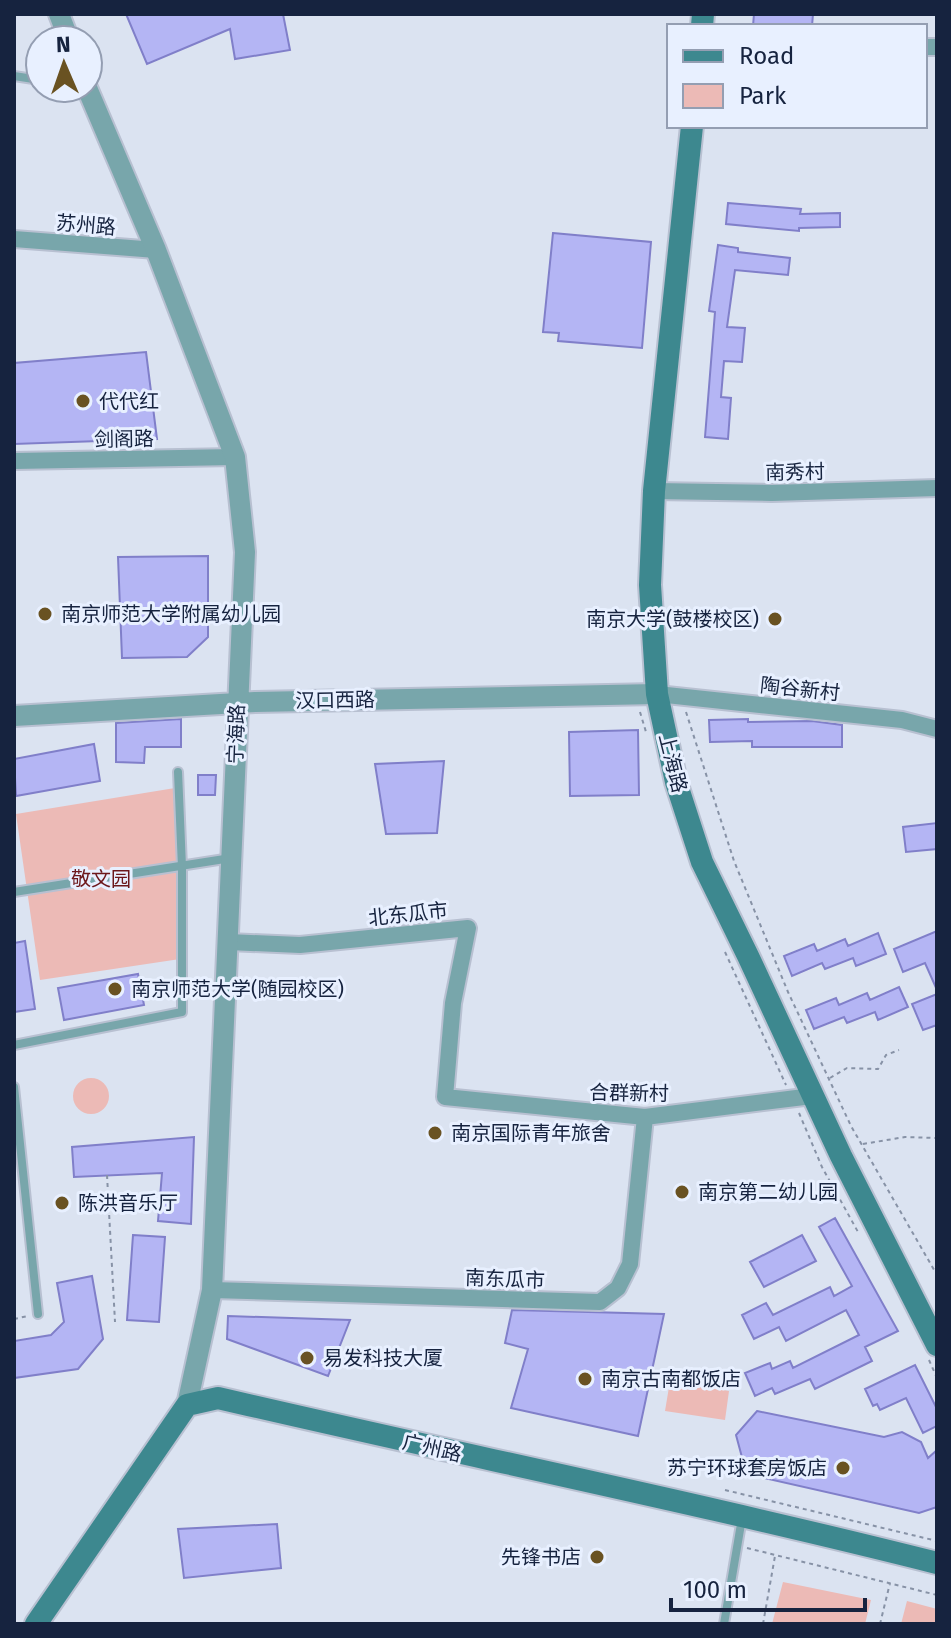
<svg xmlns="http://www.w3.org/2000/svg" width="951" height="1638" viewBox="0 0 951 1638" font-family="'Fira Sans','Noto Sans SC',sans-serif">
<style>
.green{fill:#ecbab6}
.building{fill:#b4b5f4;stroke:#807fc9;stroke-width:2}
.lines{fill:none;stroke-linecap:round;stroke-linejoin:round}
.service-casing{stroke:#b8c0d1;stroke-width:12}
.minor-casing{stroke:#b8c0d1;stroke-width:20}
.tertiary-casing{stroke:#b8c0d1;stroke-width:24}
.secondary-casing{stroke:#b8c0d1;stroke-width:26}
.path{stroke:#8792a6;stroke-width:2;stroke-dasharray:4 4;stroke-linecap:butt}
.service{stroke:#78a6ab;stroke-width:8}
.minor{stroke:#78a6ab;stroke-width:16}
.tertiary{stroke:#78a6ab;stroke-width:20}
.secondary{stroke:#3d888f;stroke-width:22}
.poi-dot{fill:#695222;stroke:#e8f0ff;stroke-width:3}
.labels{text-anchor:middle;stroke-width:6;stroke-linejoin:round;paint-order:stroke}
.street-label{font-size:20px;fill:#16233f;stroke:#e8f0ff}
.poi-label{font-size:20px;fill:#16233f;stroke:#e8f0ff;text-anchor:start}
.park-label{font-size:20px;fill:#6c171b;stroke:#e8f0ff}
</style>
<rect width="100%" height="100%" fill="#dbe3f1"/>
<path class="green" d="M175,788L180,959L40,980L16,814Z
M73 1096a18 18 0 1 1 36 0a18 18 0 1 1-36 0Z
M670,1381L729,1391L725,1420L665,1411Z
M783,1582L871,1600L865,1624H772Z
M907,1601L937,1609V1624H901Z"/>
<path class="building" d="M126,14H283L290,50L235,59L230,29L147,64Z
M754,14H813L812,26H753Z
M728,203L801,209L800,214L840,213V227L799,228V231L726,224Z
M553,233L651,242L642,348L558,341L559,333L543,332Z
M718,245L738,248V252L790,258L788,275L735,270L727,327L745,328L742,362L724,361L721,397L731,398L728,439L705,437L715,312L709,311Z
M146,352L157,439L14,444V363Z
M208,556V637L187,657L122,658L118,557Z
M181,719V747H145L144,763L116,762V723Z
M748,719V722L812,721L842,725V747H752V741L710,742L709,720Z
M638,730L639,795L570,796L569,732Z
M94,744L100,781L16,796L14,759Z
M444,761L437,833L386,834L375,764Z
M198,775H216L215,795H198Z
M937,823V849L906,852L903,827Z
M937,931V990L925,963L903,972L894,949Z
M878,933L886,954L856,966L853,958L825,969L822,963L792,976L784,956L814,944L817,951L845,939L848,946Z
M25,941L35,1009L14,1012V943Z
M138,974L144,1005L64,1020L58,988Z
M899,987L908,1007L878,1020L875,1012L847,1023L844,1017L814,1029L806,1010L836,998L839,1005L867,993L870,1000Z
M937,994V1025L923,1030L912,1004Z
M194,1137L191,1224L158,1221L162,1173L74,1177L72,1147Z
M835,1218L898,1331L865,1347L872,1361L815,1389L810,1379L775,1394L772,1388L755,1396L745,1373L770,1363L772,1369L790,1361L793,1368L859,1335L846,1310L786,1341L779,1327L754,1339L742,1315L766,1303L773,1315L830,1287L834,1296L852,1286L819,1227Z
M133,1235L165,1237L159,1322L127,1320Z
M802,1235L816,1261L764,1287L750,1262Z
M92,1276L103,1339L78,1369L14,1378V1341L51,1335L64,1322L57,1283Z
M512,1310L664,1314L638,1436L511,1408L528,1349L505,1343Z
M228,1316L350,1320L328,1376L227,1339Z
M915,1365L937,1409V1426L923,1433L906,1398L880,1410L877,1404L873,1406L865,1389Z
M757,1411L884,1437L902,1432L921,1442L928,1458L937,1450V1507L919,1513L755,1476L743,1461L736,1435Z
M277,1524L281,1568L184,1578L178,1529Z"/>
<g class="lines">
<defs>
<path id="service" d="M14,76L40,80
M14,892L231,858
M14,1045L182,1012V867L178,772
M14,1087L38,1314
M724,1624L742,1518"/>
<path id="minor" d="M925,47H937
M14,239L156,250
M14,461L235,457
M654,491L772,493L937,488
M657,694L902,720L937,729
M229,942L300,945L468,928L453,1003L445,1097L645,1117L812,1096
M212,1290L600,1302L618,1288L630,1264L645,1117"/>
<path id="tertiary" d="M59,14L69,40
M87,88L156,250L235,457L245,552L212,1290L187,1405
M14,716L255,702L657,694"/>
<path id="secondary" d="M702,26L703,14
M692,126L654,491L650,585L657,694L676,782L702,862L748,956L841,1156L937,1345
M36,1624L187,1405L218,1398C458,1454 699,1503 937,1563"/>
</defs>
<use href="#service" class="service-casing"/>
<use href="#minor" class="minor-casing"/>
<use href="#tertiary" class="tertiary-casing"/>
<use href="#secondary" class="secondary-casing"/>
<path class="path" d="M640,712L646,732
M686,712L734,861L788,992L851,1126L937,1275
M725,952L786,1085
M830,1078L847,1068L878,1069L886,1055L899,1050
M799,1113L822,1167L858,1232
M863,1144L905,1137L937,1138
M107,1175L115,1322
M14,1319L28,1316
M929,1360L937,1378
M725,1490L937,1541
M747,1548L937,1595
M909,1623L914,1624
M763,1624L775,1556
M880,1624L890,1583"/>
<use href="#service" class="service"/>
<use href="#minor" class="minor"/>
<use href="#tertiary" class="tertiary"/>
<use href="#secondary" class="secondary"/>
</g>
<g class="poi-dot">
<circle cx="83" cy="401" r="8"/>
<circle cx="45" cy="614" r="8"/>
<circle cx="775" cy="619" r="8"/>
<circle cx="115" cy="989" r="8"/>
<circle cx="435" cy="1133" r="8"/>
<circle cx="682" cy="1192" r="8"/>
<circle cx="62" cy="1203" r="8"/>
<circle cx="307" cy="1358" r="8"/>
<circle cx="585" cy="1379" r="8"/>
<circle cx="843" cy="1468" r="8"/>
<circle cx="597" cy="1557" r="8"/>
</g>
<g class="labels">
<g class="street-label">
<text transform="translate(86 225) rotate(5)" y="7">苏州路</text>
<text transform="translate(124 439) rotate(-1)" y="7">剑阁路</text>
<text transform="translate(795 472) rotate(-1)" y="7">南秀村</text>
<text transform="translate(800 689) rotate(6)" y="7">陶谷新村</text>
<text transform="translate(335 700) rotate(-1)" y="7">汉口西路</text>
<text transform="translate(236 734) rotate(-88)" y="7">宁海路</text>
<text transform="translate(673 763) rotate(76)" y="7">上海路</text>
<text transform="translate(408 914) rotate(-6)" y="7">北东瓜市</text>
<text transform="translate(629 1093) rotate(1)" y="7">合群新村</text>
<text transform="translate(505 1279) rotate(2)" y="7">南东瓜市</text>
<text transform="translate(432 1448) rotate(13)" y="7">广州路</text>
</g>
<g class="poi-label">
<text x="99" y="408">代代红</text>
<text x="61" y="621">南京师范大学附属幼儿园</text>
<text x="759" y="626" text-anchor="end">南京大学(鼓楼校区)</text>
<text x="131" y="996">南京师范大学(随园校区)</text>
<text x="451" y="1140">南京国际青年旅舍</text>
<text x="698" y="1199">南京第二幼儿园</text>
<text x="78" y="1210">陈洪音乐厅</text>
<text x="323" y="1365">易发科技大厦</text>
<text x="601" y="1386">南京古南都饭店</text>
<text x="827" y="1475" text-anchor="end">苏宁环球套房饭店</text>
<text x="581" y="1564" text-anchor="end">先锋书店</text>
</g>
<g class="park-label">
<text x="101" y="886">敬文园</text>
</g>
</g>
<rect width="951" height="1638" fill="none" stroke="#16233f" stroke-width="32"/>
<rect x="667" y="24" width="260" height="104" fill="#e8f0ff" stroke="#949eb2" stroke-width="2"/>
<rect x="683" y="50" width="40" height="12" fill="#3d888f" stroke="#949eb2" stroke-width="2"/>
<text x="739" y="64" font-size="24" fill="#16233f">Road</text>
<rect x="683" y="84" width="40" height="24" fill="#ecbab6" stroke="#949eb2" stroke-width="2"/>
<text x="739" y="104" font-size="24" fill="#16233f">Park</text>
<g transform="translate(64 64) rotate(358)"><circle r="38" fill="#e8f0ff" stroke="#949eb2" stroke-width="2"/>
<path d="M0-6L14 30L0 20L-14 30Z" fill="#695222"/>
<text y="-12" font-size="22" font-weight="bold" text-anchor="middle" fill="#16233f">N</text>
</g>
<path d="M671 1598v12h194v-12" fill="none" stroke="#16233f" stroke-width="4"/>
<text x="683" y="1598" font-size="24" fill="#16233f" stroke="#e8f0ff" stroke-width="6" paint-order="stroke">100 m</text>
</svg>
